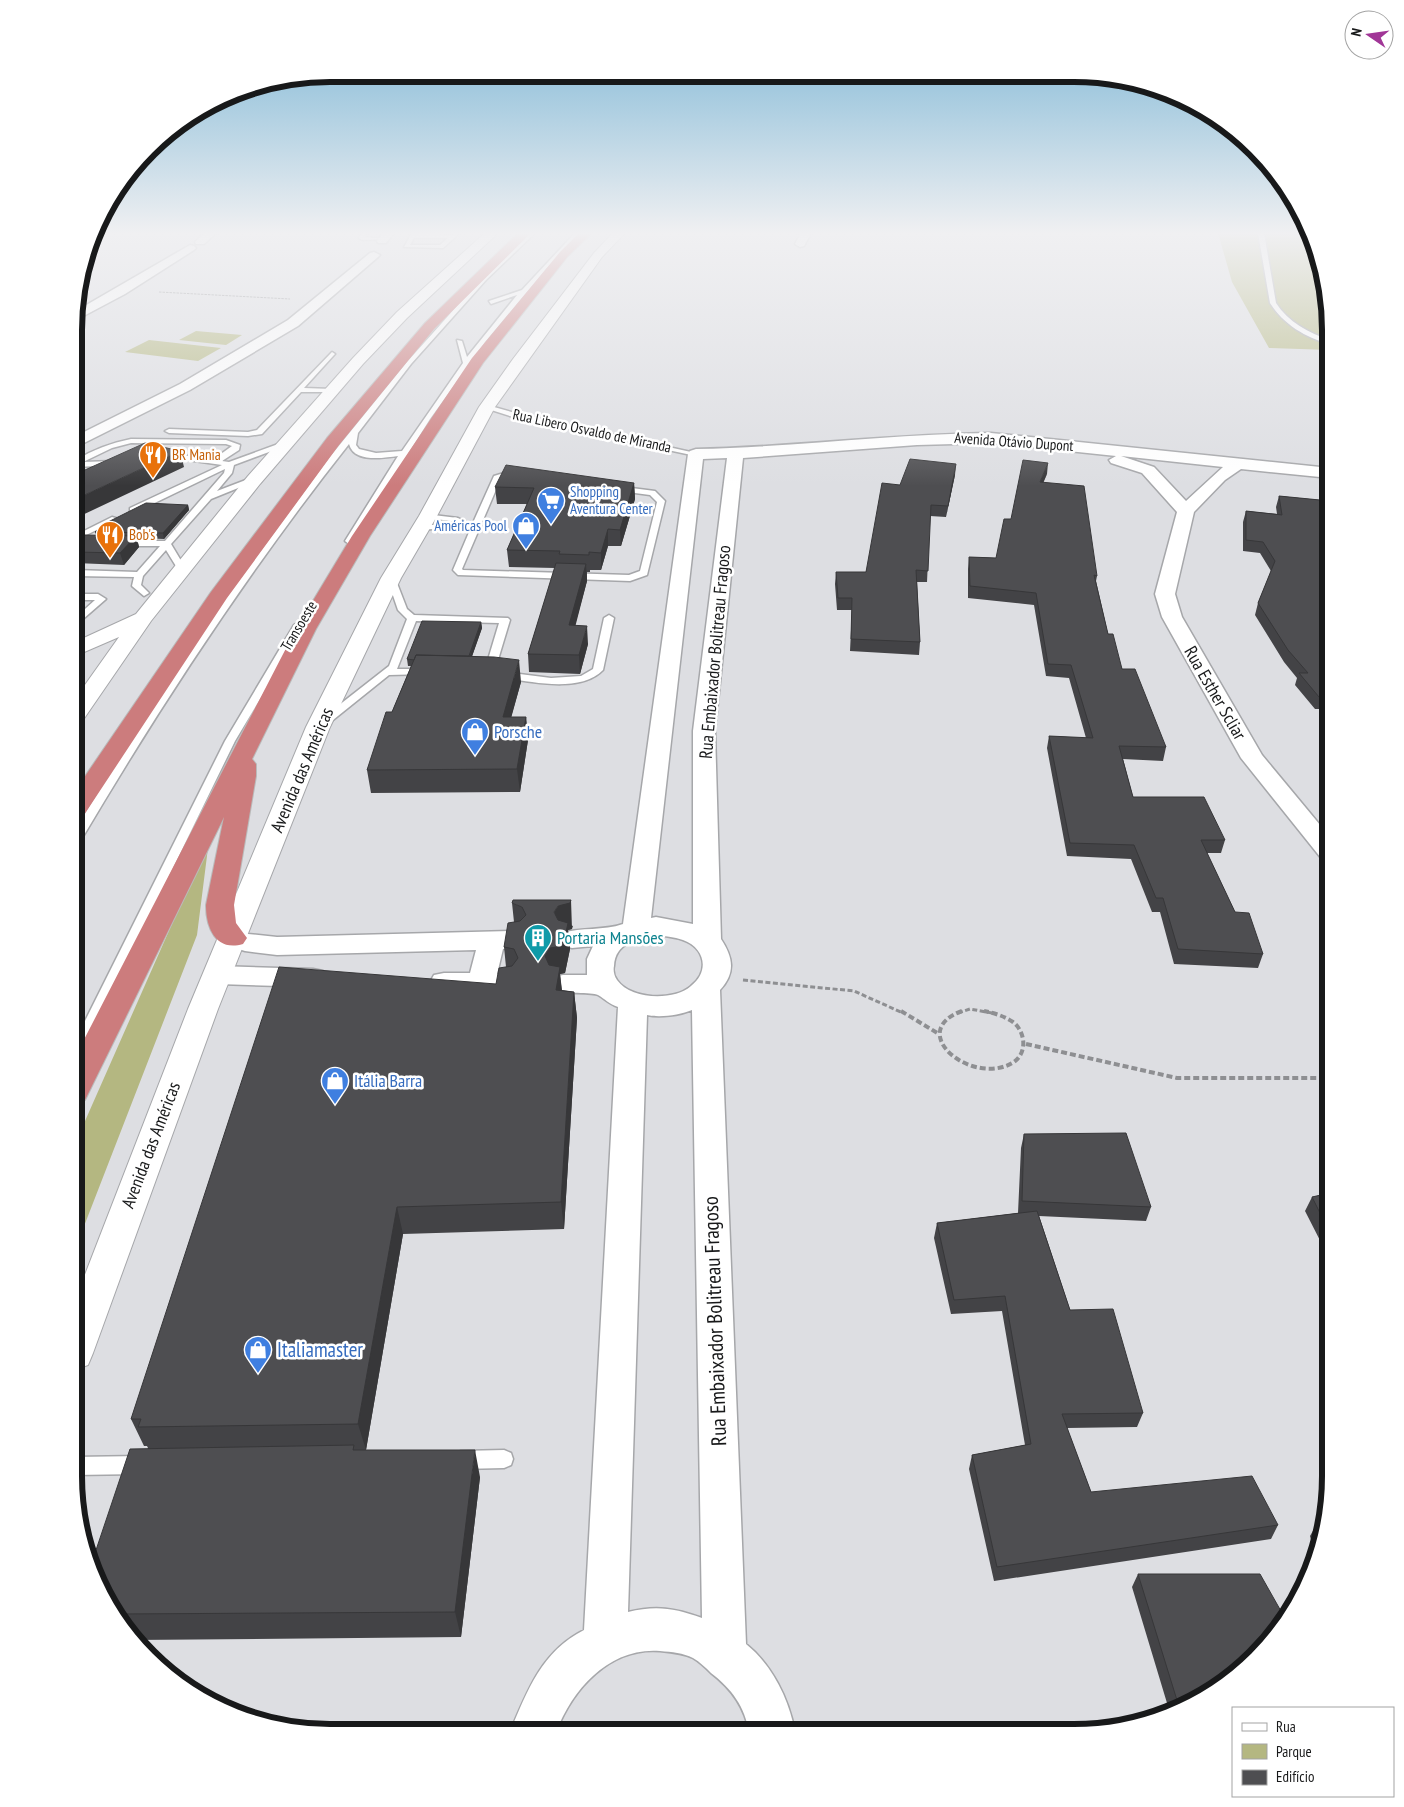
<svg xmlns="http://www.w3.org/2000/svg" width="1404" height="1807" viewBox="0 0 1404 1807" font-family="'PT Sans Narrow',sans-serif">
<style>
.green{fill:#b4b781}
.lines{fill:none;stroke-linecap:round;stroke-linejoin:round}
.lane-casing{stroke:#a6a7aa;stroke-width:3}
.street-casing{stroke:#a6a7aa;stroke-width:3}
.secondary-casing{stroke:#a6a7aa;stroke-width:2}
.highway-casing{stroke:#bababa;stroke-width:2}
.path-far2{stroke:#8e8f92;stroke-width:1;stroke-dasharray:2.5 1;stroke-linecap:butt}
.path-far1{stroke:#8e8f92;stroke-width:3;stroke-dasharray:5 2.5;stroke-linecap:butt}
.path{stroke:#8e8f92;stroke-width:4;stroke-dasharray:6 3;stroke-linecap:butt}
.lane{fill:#fff;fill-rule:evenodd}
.street{fill:#fff;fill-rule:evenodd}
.secondary{fill:#fff;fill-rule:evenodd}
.highway{fill:#cc7c7d;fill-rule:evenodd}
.wall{fill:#434346}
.shaded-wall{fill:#373739}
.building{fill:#4e4e51;stroke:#373739}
.labels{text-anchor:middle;stroke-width:5;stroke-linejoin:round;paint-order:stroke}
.far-street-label{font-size:15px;fill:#18191a;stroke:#fff}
.far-food-label{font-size:15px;fill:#c56008;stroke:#fff;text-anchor:start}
.far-shop-label{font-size:15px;fill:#366cbe;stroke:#fff;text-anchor:start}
.street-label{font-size:18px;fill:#18191a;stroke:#fff}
.shop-label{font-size:18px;fill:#366cbe;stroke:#fff;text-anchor:start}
.culture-label{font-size:18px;fill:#0d838f;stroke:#fff;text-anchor:start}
.near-street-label{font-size:21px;fill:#18191a;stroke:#fff}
.near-shop-label{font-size:21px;fill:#366cbe;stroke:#fff;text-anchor:start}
.rim{fill:none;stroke:#18191a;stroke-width:6}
</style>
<rect width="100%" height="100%" fill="#dddee2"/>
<path class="green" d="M1218,233H1310L1322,264L1330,330V350L1269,348L1232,282Z
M196,331L242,335L226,345L179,340Z
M149,340L221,348L198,361L125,352Z
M209,840L197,935L74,1252V1146Z"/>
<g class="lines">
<defs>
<path id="lane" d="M361,233H366L365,237L387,239L362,240L359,238Z
M412,233L452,235L460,233L443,248L404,247ZM414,238H448L440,245H410Z
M530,233H535L486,280L411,364L358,433L356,445L359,449L376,453L402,451L463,363L457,340L462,341L467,357L517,295L491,304L489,301L522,290L575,233H580L546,269L485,342L430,419L353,541L349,544L345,541L398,456C383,458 354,463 349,444C250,569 162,703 81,840L75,844V830L118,760L197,638L329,458L407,362L482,278Z
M1258,233H1264L1276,303C1288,322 1309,333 1330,340V344C1306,338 1283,324 1270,303Z
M332,352L335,354L334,355L304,388L332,389L335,391L334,392H301L262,434L248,436L169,433L165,431L169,429L248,432L257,430Z
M487,405L515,413L700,454L696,456L513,417L485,408L483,407Z
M131,439L226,440L240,445L239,450L222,461L229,462L281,443L288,445L234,465L232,473L217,491L251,478L258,480L211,499L171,544L186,569L185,571H179L166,550L143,576L141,585L149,593L144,596L132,586L134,577L75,576V570L137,572L160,546H122L118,543L119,541H165L224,473L225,469L136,512H130V508L222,465L166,457L162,455L163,453L214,459L232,446L226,444L131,443L112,448L83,462L114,461L118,463L117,465L76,467V460C93,450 111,443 131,439Z
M507,472L655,491L665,501L647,575L630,581L458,575L453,570L470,530L421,529L417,527L421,525H472L494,476ZM507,476L650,495L657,502L640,571L629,575L463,570L462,569L501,478Z
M425,514L458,518L462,520L458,522L428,518L424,516Z
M112,517L119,519L76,540V535Z
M391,575L395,578L407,609L414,615L508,618L510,620L494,673L489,676L484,673L499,623L416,621L397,669H424L429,672L428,674L389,675L328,724H320L319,722L320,720L389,666L407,619L398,610L387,578Z
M75,594H98L106,599L75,626V618L95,600H75Z
M609,615L614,618L603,670C581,693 532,682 504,678L499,675L504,672L551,678L581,676L593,669L604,618Z
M299,622L304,625L235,741L82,1054L80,1058L75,1059V1041L225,741L294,625Z
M504,1450L511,1453L513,1459L511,1465L504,1468L461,1469L454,1466L452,1460L454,1454L461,1451Z
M141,1456L148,1459L150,1465L148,1471L141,1474L74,1475V1457Z"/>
<path id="street" d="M204,233H216L204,244H196L195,242Z
M383,233H394L386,243H378L377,241Z
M801,233H811L804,246L800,247L795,244Z
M190,245L194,246L196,248L194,250L125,294L76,320V311Z
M374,252L380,255L378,257L298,326L190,390L76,447V436L180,384L288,320L370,253Z
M991,433L1330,468V478L1241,469L1225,480L1194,512L1175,594L1182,617L1262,755L1330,837V861L1321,858L1241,758L1162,617L1155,594L1177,512L1142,473L1111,463L1109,460L1116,456L991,443L917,445L743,458L715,731L721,939C733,957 736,973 720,990L746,1644C772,1665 789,1699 795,1732H749C745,1707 732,1689 711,1673C706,1668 700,1662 693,1658C683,1653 672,1652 660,1651C610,1647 573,1688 556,1732H510C527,1691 542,1651 584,1630L618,1007C609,1004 605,999 598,995C592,992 564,994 553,991L549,984L553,977L563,975H587V959L593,946L572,948L562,945L558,939L562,933C582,927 603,931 623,924L688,454L690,451L696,449C795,447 892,434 991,433ZM1121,456L1223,467L1186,501L1154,467ZM727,458L693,731V924L656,917L651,918L703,459ZM656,935C664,936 674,937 683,940C705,948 710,971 691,986C674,1001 631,1000 617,980C614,976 613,970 614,966C615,943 637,938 656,935ZM692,1010L702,1618C675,1608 656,1605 628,1612L647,1015C660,1018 680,1015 692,1010Z
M233,929L248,934L277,937L513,931L523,934L527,940L523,946L503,949L497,974L515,977L519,984L515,991C495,996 454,994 434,989L430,982L434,975L444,973H470L476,950L277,955L245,951L223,944L219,938L223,932Z
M218,966L313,969L323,971L327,978L323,985L313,987L218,984L208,982L204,975L208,968Z"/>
<path id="secondary" d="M485,233H498L407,318L363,364L260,484L151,621L83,720L75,722V699L119,637L75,656V642L136,614L248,476L353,358L397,312Z
M613,233H625L602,257L495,407L437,516L401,578L330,727L218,1009L93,1353L88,1365L74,1370V1303L188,1009L306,727L381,578L419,516L479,407L513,359L594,253Z"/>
<path id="highway" d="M518,233H531L434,329L339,445L227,598L84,815L75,818V791L211,592L327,438L425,323Z
M579,233H592L568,256L483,363L370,536L316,629L252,759L256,764V776L234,905L236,923L247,938L243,944C216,952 206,928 206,905L224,817L85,1100L74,1104L75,1057L296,629L352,536L472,358L560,252Z"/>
</defs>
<use href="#lane" class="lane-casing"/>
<use href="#street" class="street-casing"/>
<use href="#secondary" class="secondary-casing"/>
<use href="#highway" class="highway-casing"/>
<path class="path-far2" d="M159,292L290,299"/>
<path class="path-far1" d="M743,980L854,991L903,1013
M958,1013L970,1009L992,1013"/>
<path class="path" d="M901,1011L939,1034
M962,1011C904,1032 973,1088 1014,1062C1028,1052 1025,1031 1013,1022C1004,1016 994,1013 984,1011
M1026,1044L1177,1078H1330"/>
<use href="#lane" class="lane"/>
<use href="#street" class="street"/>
<use href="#secondary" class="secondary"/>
<use href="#highway" class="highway"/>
</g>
<path class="wall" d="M1047,474L1043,482L1097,576L1096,581L1108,634L1122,669L1166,747L1163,761L1123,759L1133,797L1225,840L1221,853H1207L1235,912L1263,954L1258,968L1174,964L1160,912H1152L1131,859L1067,856L1047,748L1049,736L1086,738L1069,678L1046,676L1034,605L968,598V569L969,557L996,558Z
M955,475L946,517L930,516L927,582H917L920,642L919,655L850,651L852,610H837L835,584L836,572H866L900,485Z
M634,483L635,499L621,546H608L601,570H590V572H587V581L575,625L588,644L580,674L529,672L528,654L555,568L509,567L507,550L527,504H497L495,487Z
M1279,496L1330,501V709H1315L1295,685L1297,678L1284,662L1255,615L1258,603L1271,571L1260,553L1243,551V522L1246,511L1277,514L1276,507Z
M188,505L189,510L164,539L137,538L139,547L124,565L75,563L76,544L96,535L95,532Z
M481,622L482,628L472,656L521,682L511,717H526L528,740L520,792L371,793L367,770L392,712L411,666H408L407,659Z
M512,903L573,926L572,929L568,930L570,949L565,973L560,974L562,990L574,992L577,1018L564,1229L403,1234L366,1450L480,1477L461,1637L133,1640L100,1590L148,1448L147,1446H144L131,1419L496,984L506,967L504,947L514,922Z
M1024,1134L1151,1207L1146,1221L1039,1216L1070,1310L1143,1413L1137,1427L1067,1428L1091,1492L1278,1525L1271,1539L994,1581L969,1469L972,1455L1025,1445L1002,1311L951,1314L934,1238L937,1223L1018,1213L1021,1148Z
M1330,1193V1260L1305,1211L1312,1197Z
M1318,1522L1324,1523L1316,1560L1310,1536Z
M1138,1574L1187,1707L1170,1713L1132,1587Z"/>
<path class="shaded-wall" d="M180,451L184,467L76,518V499Z
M1048,463L1047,474L1039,493L1040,482Z
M956,464L955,475L946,517L948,506Z
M634,483L635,499L621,546L620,530Z
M188,505L189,510L164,539L163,533Z
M608,529V546L601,570V553Z
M136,536L139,547L124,565L120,553Z
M586,564L587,581L571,643L569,625Z
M481,622L482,628L468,668V662Z
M587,626L588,644L580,674L579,655Z
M519,660L521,682L505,740L503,717Z
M526,717L528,740L520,792L517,769Z
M571,900L572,929L568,930L570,949L565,973L560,974L562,994L558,1016L553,975L545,956L560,932L554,912L558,906Z
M574,992L577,1018L564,1229L561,1202Z
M397,1207L403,1234L366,1450L358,1424Z
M475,1450L480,1477L461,1637L455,1612Z"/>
<path class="building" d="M145,443L180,451L76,499V474Z
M910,459L956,464L948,506L931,505L928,571L916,570L920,642L851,639L852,598H838L836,572H866L882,483L900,485Z
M1023,460L1048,463L1040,482L1084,486L1097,576L1094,575L1108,634H1113L1122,669H1135L1166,747L1119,746L1133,797H1204L1225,840H1201L1235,912L1249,913L1263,954L1178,949L1163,898H1156L1134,845L1070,843L1049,736L1093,738L1071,665L1048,664L1036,593L970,586L969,557L996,558L1004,519H1011Z
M506,465L634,483L620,530L608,529L601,553L589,552V555L559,554L560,551L507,550L534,488L495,487Z
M1279,496L1330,501V614H1327L1330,618V696L1319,697L1299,673H1308L1288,650L1258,603L1275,561L1263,542L1246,540V511L1282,515Z
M146,503L188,505L163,533L95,532L102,525Z
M85,535L136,536L120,553L76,552V544Z
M556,563L586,564L569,625L587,626L579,655L528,654Z
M422,621L481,622L469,656L416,655L414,660L407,659Z
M416,655L494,657L519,660L503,717H526L517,769L367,770L386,712H392Z
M513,900H571L570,903L558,906L554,912L558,920L568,923L563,946L550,948L545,956L549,965L560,967L556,990L574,992L561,1202L397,1207L358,1424L138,1427L141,1419H131L279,967L496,984L499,968L512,966L518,958L514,949L504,947L508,923L520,921L526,915L522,907L512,903Z
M1126,1133L1151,1207L1022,1201L1024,1134Z
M1330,1193V1233L1312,1197Z
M1037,1211L1070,1310L1113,1309L1143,1413L1062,1414L1091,1492L1252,1476L1278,1525L997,1567L972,1455L1031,1444L1005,1296L954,1300L937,1223Z
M354,1445L353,1450H475L455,1612L116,1614L100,1590L91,1565L130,1449Z
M1318,1522L1324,1523L1321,1536Z
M1138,1574H1260L1286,1620L1243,1669L1187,1707L1180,1710Z"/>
<linearGradient id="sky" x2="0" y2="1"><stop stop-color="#74b2d3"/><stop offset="0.48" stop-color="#f0f0f2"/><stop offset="1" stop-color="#f0f0f2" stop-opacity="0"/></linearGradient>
<rect width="1404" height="486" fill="url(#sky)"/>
<defs>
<symbol id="restaurant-pin" viewBox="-11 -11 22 30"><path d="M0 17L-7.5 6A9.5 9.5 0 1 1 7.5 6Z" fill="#e8710a" stroke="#fff"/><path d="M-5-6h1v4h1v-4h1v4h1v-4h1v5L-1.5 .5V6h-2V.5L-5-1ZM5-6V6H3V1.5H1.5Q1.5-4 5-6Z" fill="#fff"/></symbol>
<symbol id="supermarket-pin" viewBox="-11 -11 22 30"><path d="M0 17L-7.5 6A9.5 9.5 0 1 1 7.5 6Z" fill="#3f7fe0" stroke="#fff"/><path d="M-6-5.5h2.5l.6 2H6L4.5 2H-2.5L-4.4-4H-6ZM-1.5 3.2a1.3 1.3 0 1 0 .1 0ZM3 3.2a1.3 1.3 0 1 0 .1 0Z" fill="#fff"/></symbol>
<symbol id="shop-pin" viewBox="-11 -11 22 30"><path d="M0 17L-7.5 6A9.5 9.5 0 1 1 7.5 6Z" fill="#3f7fe0" stroke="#fff"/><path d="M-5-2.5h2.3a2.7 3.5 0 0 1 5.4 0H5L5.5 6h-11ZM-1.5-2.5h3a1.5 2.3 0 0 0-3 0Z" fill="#fff"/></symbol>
<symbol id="building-pin" viewBox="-11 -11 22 30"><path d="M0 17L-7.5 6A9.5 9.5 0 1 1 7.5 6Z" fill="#0f9aa8" stroke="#fff"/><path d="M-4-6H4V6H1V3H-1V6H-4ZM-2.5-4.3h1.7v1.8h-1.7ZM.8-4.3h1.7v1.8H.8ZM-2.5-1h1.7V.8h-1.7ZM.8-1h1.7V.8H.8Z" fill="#fff"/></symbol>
</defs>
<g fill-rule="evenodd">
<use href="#restaurant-pin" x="137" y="439" width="32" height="43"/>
<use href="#supermarket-pin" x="535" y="485" width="32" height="43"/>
<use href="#shop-pin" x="510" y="510" width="32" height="43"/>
<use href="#restaurant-pin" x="94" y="519" width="32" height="43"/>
<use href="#shop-pin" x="459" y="716" width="32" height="43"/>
<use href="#building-pin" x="522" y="922" width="32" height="43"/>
<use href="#shop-pin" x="319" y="1065" width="32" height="43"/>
<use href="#shop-pin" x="242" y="1334" width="32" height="43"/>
</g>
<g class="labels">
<g class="far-street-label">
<text transform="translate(592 431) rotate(12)" y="5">Rua Libero Osvaldo de Miranda</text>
<text transform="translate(1014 442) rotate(4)" y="5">Avenida Otávio Dupont</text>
<text transform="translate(299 626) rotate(-59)" y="5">Transoeste</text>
</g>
<g class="far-food-label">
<text x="172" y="460">BR Mania</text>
<text x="129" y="540">Bob's</text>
</g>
<g class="far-shop-label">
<text x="570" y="497">Shopping<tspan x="570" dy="17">Aventura Center</tspan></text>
<text x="507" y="531" text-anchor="end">Américas Pool</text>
</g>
<g class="street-label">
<text transform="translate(715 652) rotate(-85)" y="6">Rua Embaixador Bolitreau Fragoso</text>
<text transform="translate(1215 693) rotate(60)" y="6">Rua Esther Scliar</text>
<text transform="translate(302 770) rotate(-67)" y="6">Avenida das Américas</text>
<text transform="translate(151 1145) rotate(-69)" y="6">Avenida das Américas</text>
</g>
<g class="shop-label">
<text x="494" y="738">Porsche</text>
<text x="354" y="1087">Itália Barra</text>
</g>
<g class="culture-label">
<text x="557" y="944">Portaria Mansões</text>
</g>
<g class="near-street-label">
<text transform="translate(715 1321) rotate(-92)" y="7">Rua Embaixador Bolitreau Fragoso</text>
</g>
<g class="near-shop-label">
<text x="277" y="1357">Italiamaster</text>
</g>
</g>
<path d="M0 0H1404V1807H0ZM330 82H1074A248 248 0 0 1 1322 330V1476A248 248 0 0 1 1074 1724H330A248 248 0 0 1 82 1476V330A248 248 0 0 1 330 82Z" fill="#fff" fill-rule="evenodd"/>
<path class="rim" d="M330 82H1074A248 248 0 0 1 1322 330V1476A248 248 0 0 1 1074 1724H330A248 248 0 0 1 82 1476V330A248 248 0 0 1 330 82Z"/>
<rect x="1232" y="1707" width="162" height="90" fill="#ffffff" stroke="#a3a3a3"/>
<rect x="1242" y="1723" width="25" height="8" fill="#ffffff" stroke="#a3a3a3"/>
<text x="1276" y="1732" font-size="15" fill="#18191a">Rua</text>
<rect x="1242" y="1744" width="25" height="15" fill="#b4b781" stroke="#a3a3a3"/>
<text x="1276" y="1757" font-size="15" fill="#18191a">Parque</text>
<rect x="1242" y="1770" width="25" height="15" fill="#4e4e51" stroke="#a3a3a3"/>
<text x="1276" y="1782" font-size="15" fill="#18191a">Edifício</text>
<g transform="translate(1369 35) rotate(283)"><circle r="24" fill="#ffffff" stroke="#a3a3a3"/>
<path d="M0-4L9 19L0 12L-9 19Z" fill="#a13697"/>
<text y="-8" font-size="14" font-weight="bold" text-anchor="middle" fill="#18191a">N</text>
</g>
</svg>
